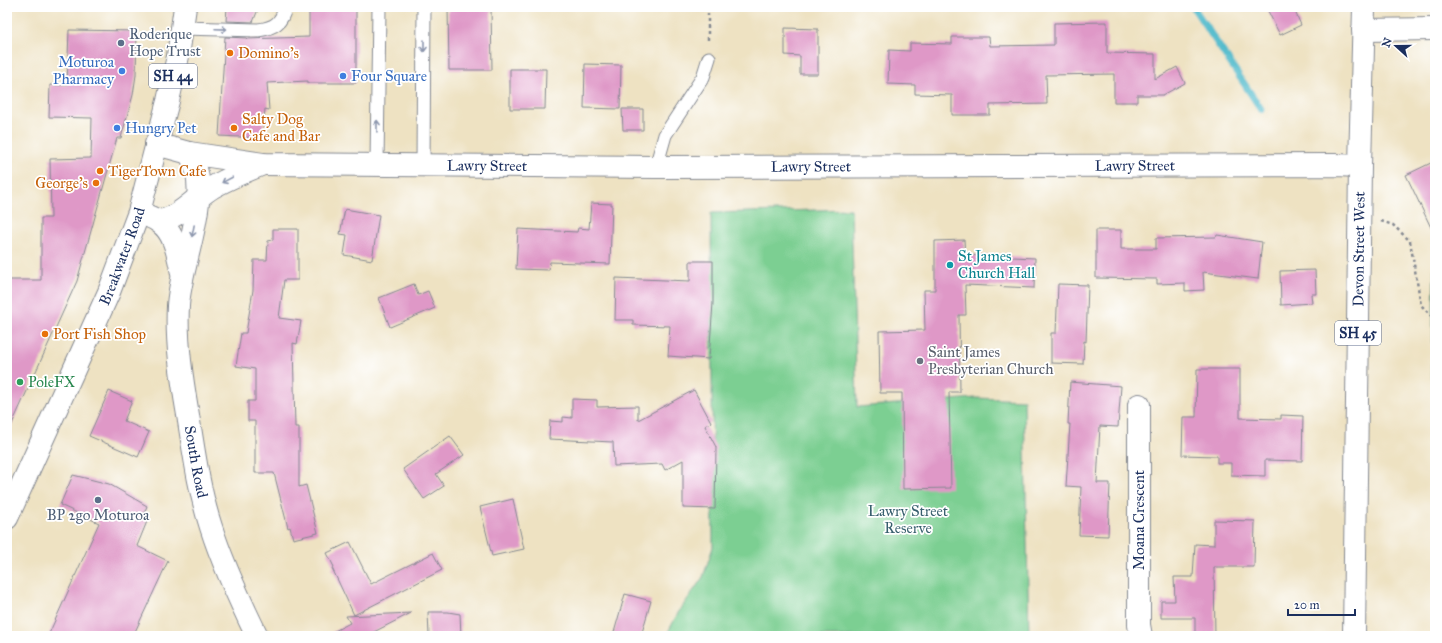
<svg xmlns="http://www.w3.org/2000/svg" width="1442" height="643" viewBox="0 0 1442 643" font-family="'IM FELL Great Primer',serif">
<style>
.green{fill:#7ccf92;stroke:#4c7f78}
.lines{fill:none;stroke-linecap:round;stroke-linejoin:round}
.stream{stroke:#4eb9ca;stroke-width:7}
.building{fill:#df98c7}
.lane-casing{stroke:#848890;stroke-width:15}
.street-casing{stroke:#848890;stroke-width:24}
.secondary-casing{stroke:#848890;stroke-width:24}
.primary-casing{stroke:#848890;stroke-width:24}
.highway-casing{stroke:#848890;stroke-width:24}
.path{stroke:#848890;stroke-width:2.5;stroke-dasharray:3 3;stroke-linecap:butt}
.lane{stroke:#fff;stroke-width:13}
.street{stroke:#fff;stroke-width:22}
.secondary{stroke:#fff;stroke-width:22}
.primary{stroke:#fff;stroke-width:22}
.highway{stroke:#fff;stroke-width:22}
.oneway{stroke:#8d97ae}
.service-dot{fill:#5c6f8a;stroke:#fff;stroke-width:1.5}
.food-dot{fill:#e8710a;stroke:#fff;stroke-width:1.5}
.shop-dot{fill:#3f7fe0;stroke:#fff;stroke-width:1.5}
.culture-dot{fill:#0f9aa8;stroke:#fff;stroke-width:1.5}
.worship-dot{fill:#6b7280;stroke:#fff;stroke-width:1.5}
.leisure-dot{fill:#2e9e5b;stroke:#fff;stroke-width:1.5}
.labels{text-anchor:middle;stroke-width:3.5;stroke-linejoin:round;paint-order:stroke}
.shield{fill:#fff;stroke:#5f6d8e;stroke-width:1}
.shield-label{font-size:14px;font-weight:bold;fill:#1b2f5e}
.service-label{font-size:15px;fill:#4e5e75;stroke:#fff;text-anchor:start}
.food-label{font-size:15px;fill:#c56008;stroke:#fff;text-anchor:start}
.shop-label{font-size:15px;fill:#366cbe;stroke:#fff;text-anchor:start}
.street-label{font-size:15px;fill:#1b2f5e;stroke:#fff}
.culture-label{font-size:15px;fill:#0d838f;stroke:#fff;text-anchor:start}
.worship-label{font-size:15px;fill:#5b616d;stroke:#fff;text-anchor:start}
.leisure-label{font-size:15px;fill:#27864d;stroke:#fff;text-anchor:start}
.park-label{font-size:15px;fill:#385f6e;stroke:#fff}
</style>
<rect width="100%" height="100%" fill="#fff"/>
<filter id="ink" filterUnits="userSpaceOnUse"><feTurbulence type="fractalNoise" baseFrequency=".025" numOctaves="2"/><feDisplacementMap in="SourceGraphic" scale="8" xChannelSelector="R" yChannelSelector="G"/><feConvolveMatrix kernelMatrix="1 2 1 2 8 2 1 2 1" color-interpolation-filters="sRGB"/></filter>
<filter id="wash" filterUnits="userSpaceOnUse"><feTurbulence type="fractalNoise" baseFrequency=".012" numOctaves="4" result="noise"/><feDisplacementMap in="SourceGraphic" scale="16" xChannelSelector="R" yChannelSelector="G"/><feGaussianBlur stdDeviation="0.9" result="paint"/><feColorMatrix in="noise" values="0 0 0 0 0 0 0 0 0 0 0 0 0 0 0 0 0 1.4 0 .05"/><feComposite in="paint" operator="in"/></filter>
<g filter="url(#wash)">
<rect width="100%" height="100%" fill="#eee2c2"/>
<path class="green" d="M851,209L857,407L976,398L1024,400L1029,636H666L678,613L703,577L713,547L711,213Z
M1435,212V378H1432Z"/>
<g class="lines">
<path class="stream" d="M1193,7L1261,109"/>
</g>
<g id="blocks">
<path class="building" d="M227,7H259L253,22L226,21Z
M309,7H356V83H308V81L267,83L269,110L265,109L262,138L219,136L225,37L247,38L246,39L309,37Z
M448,7H491L492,70H449Z
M1266,7H1293L1301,25L1280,35Z
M1107,22V53L1155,54V79L1177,67L1185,83L1163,95H1137V102H1114V74L1046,75L1047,104L990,105V115H952V95L915,94V85L888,84L889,50L910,51V43L952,44V37H989L990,46L1054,45V23Z
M785,28L818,29V74H800V56L785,55Z
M69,30L137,31L136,75L133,95L121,138H117L77,281L7,435V280H41V218H51L50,159L91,158L92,118L49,117L50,85H67Z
M585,64L621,65L620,109L584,108Z
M510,69H546L545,109H510Z
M622,109H643V130H623Z
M1435,161V236L1406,175Z
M591,203L612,204L610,264L550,262L549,270L516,269L518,229L577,232L578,228L589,229Z
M345,209L379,215L372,260L344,255L347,235L340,234Z
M273,229H298V280H284L279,318L301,321L297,344L293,343L295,427H299V487L306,485L318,533L293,539L290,527L288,528L274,473H255V421H248V401H255V369L236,366L241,333H246L253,290L254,260H267L268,241L273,240Z
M1096,230H1121V249H1156V238L1216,237L1217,235L1262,242L1258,279L1203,272L1204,290L1185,291V283L1157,284V279L1096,278Z
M964,240L965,255L1035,258L1034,288L965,285L966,315H959L960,392H949L951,488L903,489L902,393H880L879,331L925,330L924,290H935V241Z
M690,261H713V303L709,359L668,356L670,326L633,325V320H615L616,278L690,281Z
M1315,270L1316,294H1311L1312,303L1281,305L1280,271Z
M414,284L418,295L428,291L435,308L390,327L379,298Z
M1058,284L1088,285L1086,342L1084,341L1083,364L1051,363V333H1056Z
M1197,369H1240V418L1281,419V415L1303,416L1302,461L1265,460V476L1231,475V463H1217V456L1182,455L1183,417H1196Z
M1070,382L1121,386L1118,427L1100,426L1097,483H1110L1108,536L1079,535L1081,487L1066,486L1070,424H1068Z
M694,390L711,422L705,426L716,447L715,509L683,508V460L665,470L662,464L614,466L613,442L549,439L550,421L563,422V417L572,418V399L597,400V407L638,406V420Z
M109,391L132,401L124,421L149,432L138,457L89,436Z
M450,436L464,455L436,474L444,486L424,499L403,469Z
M73,475L109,484L147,506L143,516L148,519L137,546L168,561L133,636H48L99,523L60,505Z
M513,499L524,549L492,556L480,507Z
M1214,520L1255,521L1254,567H1214L1215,636H1195V618H1161V601H1175L1174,577H1193L1195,544L1214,545Z
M350,542L371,584L433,553L442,570L354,615L332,568L334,567L327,553Z
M625,594L651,601L641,636H613Z
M428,612H448L460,614L461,636H429Z
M411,613L366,636H325L350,623L346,616Z"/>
</g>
</g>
<g filter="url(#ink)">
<use href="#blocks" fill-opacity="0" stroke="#848890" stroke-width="1"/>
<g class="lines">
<defs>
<path id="lane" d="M182,28L258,30C274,28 282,23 285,7
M377,165L379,7
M423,165L424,7
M656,167L665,135L703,77L709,58"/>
<path id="street" d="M1139,405V625L1141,636"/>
<g id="secondary">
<path d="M1363,30L1435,29"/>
<path id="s1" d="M156,144L189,153L263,164L656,167L1335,165L1360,166"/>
<path id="s2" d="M189,153C215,191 180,263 178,306C176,342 182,380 188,415C194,452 199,491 211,527C223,565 240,601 257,636"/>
<path d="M148,216C152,218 156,219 159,222C175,232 178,256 182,273"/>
<path d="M158,221C177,220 196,197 213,187C229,178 246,171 263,164"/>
</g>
<g id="primary">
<path id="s3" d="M1354,636L1360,166L1364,7"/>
</g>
<g id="highway">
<path id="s4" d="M7,518L109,292L139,212L168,101L178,56L185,7"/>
</g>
</defs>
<use href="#lane" class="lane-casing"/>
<use href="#street" class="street-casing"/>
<use href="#secondary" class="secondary-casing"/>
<use href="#primary" class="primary-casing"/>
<use href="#highway" class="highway-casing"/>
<path class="path" d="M708,7V40
M1381,221L1393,225L1410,241L1421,305L1435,320"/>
<use href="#lane" class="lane"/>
<use href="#street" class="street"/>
<use href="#secondary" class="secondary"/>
<use href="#primary" class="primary"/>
<use href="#highway" class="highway"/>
</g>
<defs><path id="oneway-shaft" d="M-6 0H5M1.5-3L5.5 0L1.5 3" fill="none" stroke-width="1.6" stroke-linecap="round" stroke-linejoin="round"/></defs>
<g class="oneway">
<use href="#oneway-shaft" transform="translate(221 29) rotate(2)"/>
<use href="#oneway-shaft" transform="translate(424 46) rotate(90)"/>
<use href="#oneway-shaft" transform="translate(377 126) rotate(-89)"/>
<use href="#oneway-shaft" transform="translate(227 180) rotate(152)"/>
<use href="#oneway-shaft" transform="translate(193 231) rotate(101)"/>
</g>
</g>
<g class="service-dot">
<circle cx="121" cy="43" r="4"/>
<circle cx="98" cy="500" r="4"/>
</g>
<g class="food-dot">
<circle cx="230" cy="53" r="4"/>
<circle cx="234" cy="128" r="4"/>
<circle cx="100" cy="171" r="4"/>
<circle cx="96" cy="183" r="4"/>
<circle cx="45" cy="334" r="4"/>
</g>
<g class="shop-dot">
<circle cx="122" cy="71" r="4"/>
<circle cx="343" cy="76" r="4"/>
<circle cx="117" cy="128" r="4"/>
</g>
<circle class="culture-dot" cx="950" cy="265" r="4"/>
<circle class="worship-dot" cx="920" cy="361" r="4"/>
<circle class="leisure-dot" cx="20" cy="382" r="4"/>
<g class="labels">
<g class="shield">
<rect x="149" y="64" width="48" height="24" rx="3"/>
<rect x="1335" y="321" width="46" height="24" rx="3"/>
</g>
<g class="shield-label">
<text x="173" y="81">SH 44</text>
<text x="1358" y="338">SH 45</text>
</g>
<g class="service-label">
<text x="129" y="39">Roderique<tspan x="129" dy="17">Hope Trust</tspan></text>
<text x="98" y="520" text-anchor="middle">BP 2go Moturoa</text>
</g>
<g class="food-label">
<text x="238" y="58">Domino's</text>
<text x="242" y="124">Salty Dog<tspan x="242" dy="17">Cafe and Bar</tspan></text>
<text x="108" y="176">TigerTown Cafe</text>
<text x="88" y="188" text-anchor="end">George's</text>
<text x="53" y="339">Port Fish Shop</text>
</g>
<g class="shop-label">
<text x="114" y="67" text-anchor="end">Moturoa<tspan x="114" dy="17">Pharmacy</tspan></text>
<text x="351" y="81">Four Square</text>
<text x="125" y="133">Hungry Pet</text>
</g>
<g class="street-label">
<text dy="5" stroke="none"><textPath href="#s1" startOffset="981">Lawry Street</textPath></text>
<text dy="5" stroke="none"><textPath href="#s1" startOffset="333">Lawry Street</textPath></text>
<text dy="5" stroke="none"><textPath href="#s1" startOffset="657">Lawry Street</textPath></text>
<text dy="5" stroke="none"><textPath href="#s3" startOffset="387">Devon Street West</textPath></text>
<text dy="5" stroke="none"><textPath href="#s4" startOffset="286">Breakwater Road</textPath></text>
<text dy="5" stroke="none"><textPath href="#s2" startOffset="314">South Road</textPath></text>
<text transform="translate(1139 520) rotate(-90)" y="5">Moana Crescent</text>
</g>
<g class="culture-label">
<text x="958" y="261">St James<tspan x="958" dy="17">Church Hall</tspan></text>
</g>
<g class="worship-label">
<text x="928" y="357">Saint James<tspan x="928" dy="17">Presbyterian Church</tspan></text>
</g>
<g class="leisure-label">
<text x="28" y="387">PoleFX</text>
</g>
<g class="park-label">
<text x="908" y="516">Lawry Street<tspan x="908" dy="17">Reserve</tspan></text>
</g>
</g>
<rect width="1442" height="643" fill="none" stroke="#fff" stroke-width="24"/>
<g transform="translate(1396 46) rotate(291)" stroke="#ffffff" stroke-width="3" paint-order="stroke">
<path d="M0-3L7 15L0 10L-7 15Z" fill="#1b2f5e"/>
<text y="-6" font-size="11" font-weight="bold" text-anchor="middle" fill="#1b2f5e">N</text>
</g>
<path d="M1288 609v6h67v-6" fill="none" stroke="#1b2f5e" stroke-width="2"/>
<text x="1294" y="609" font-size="12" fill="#1b2f5e" stroke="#ffffff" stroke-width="3" paint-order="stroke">20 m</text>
</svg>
